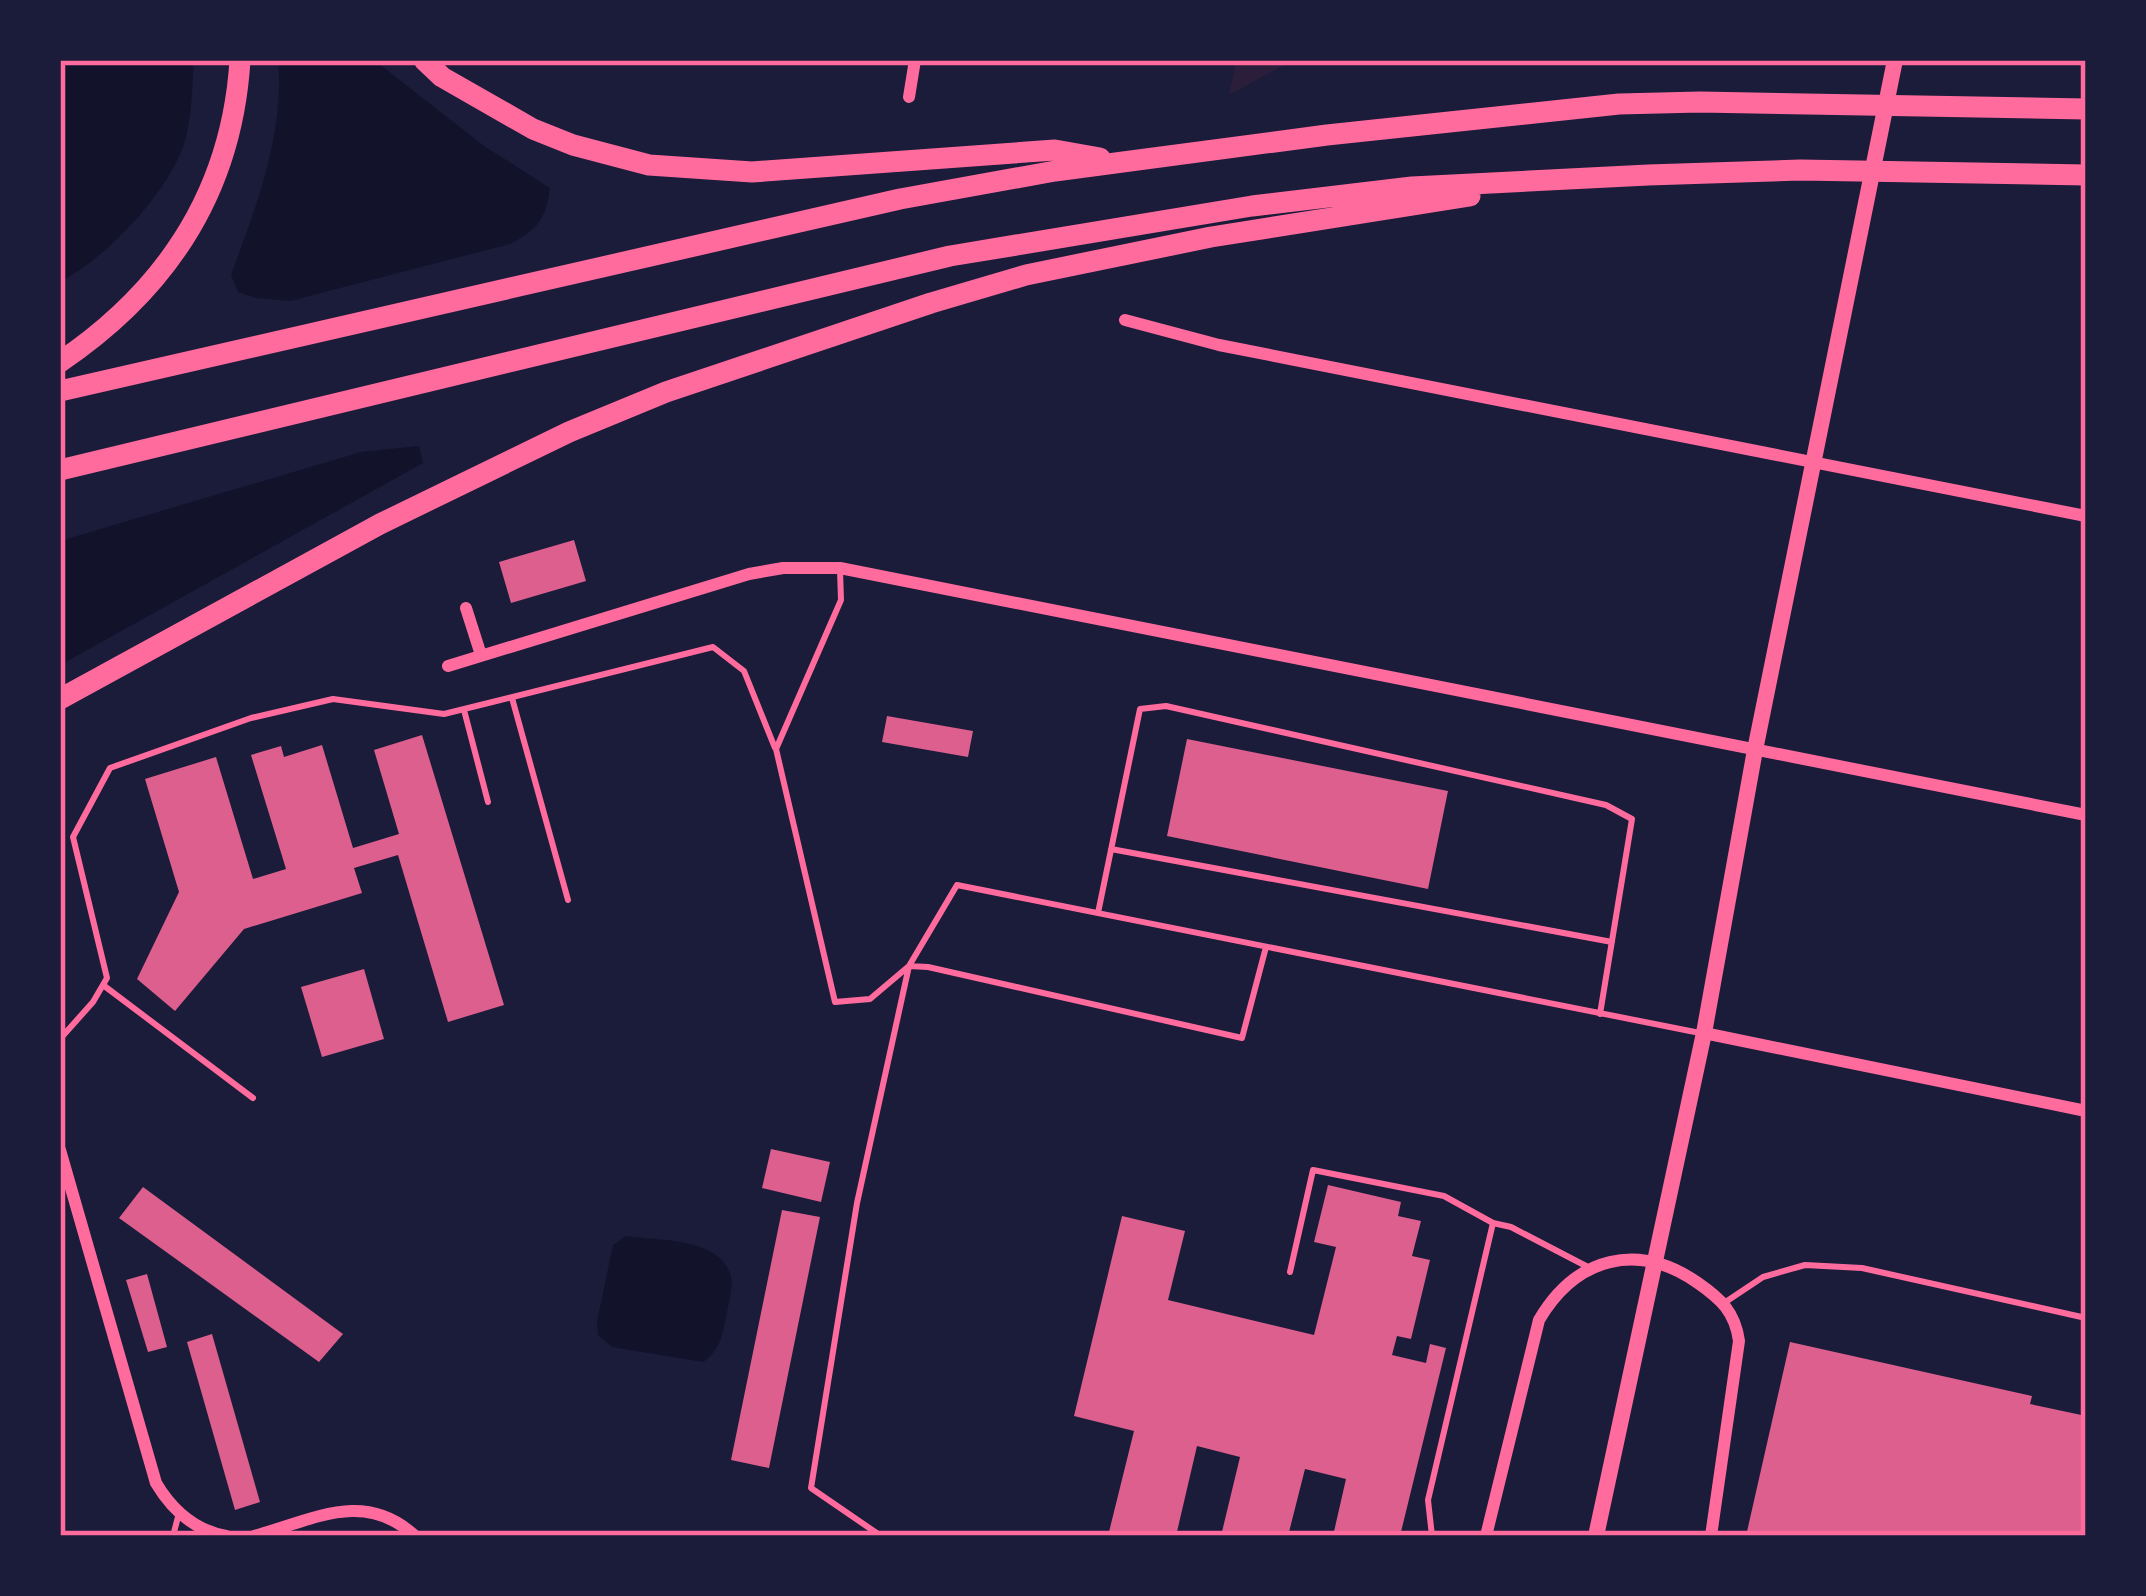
<svg xmlns="http://www.w3.org/2000/svg" width="2146" height="1596" viewBox="0 0 2146 1596" font-family="'Work Sans',sans-serif">
<style>
.green{fill:#2a1e3b}
.water{fill:#12122b}
.building{fill:#dd5f8e}
.lines{fill:none;stroke-linecap:round;stroke-linejoin:round}
.service{stroke:#ff6b9d;stroke-width:6}
.minor{stroke:#ff6b9d;stroke-width:12}
.secondary{stroke:#ff6b9d;stroke-width:16}
.motorway{stroke:#ff6b9d;stroke-width:21}
.neatline{fill:none;stroke:#ff6b9d;stroke-width:4.5}
</style>
<rect width="100%" height="100%" fill="#1b1b3a"/>
<path class="green" d="M1236,60H1308L1281,67L1229,95Z"/>
<path class="water" d="M60,60H194C192,87 192,118 184,144C167,194 106,258 60,282Z
M278,60H374L484,146L550,188C546,219 537,230 510,244L290,301L256,298L238,292L231,275C256,207 285,134 278,60Z
M419,446L423,463L60,665V541L361,452Z
M626,1236C657,1241 717,1237 730,1273C734,1284 729,1300 727,1312C723,1332 721,1350 703,1362L612,1347L598,1335L597,1322L613,1245Z"/>
<path class="building" d="M574,540L586,581L511,603L499,562Z
M887,716L973,731L968,757L882,742Z
M422,735L504,1005L448,1022L398,855L354,868L362,893L244,929L175,1011L137,979L179,892L145,779L216,757L253,879L286,869L251,755L281,746L284,757L322,745L353,848L399,834L374,750Z
M1187,739L1448,791L1428,889L1167,836Z
M364,969L384,1039L322,1057L301,987Z
M771,1149L830,1162L821,1202L762,1188Z
M1328,1185L1401,1202L1398,1216L1421,1221L1412,1256L1430,1260L1411,1339L1397,1336L1392,1355L1426,1363L1430,1344L1446,1348L1400,1536H1333L1346,1479L1305,1469L1288,1536H1221L1240,1457L1197,1446L1176,1536H1108L1134,1431L1074,1416L1122,1216L1185,1231L1168,1300L1314,1335L1336,1247L1314,1242Z
M143,1187L343,1334L319,1362L119,1218Z
M782,1210L820,1217L769,1468L731,1460Z
M147,1274L167,1347L148,1352L126,1280Z
M212,1334L260,1502L235,1510L187,1342Z
M1790,1342L2032,1396L2030,1404L2086,1416V1536H1746Z"/>
<g class="lines">
<path class="service" d="M840,570L841,600L776,749L835,1002L870,999L909,966L957,885L1700,1033
M512,698L568,900
M464,710L488,802
M1111,849L1612,942
M1098,913L1140,709L1166,706L1606,805L1632,819L1600,1014
M103,985L253,1098
M60,1039L93,1002L107,978L73,837L110,768L251,718L333,699L444,714L713,647L744,671L775,748
M1290,1272L1313,1170L1444,1196L1493,1223
M1724,1303L1763,1277L1805,1265L1862,1268L2086,1318
M173,1536L179,1513
M881,1536L811,1488L857,1203L909,966L928,967L1242,1038L1266,947
M1432,1536L1428,1500L1493,1223L1511,1227L1588,1267"/>
<path class="minor" d="M909,97L915,60
M1125,320L1219,345L2086,516
M466,608L481,655
M448,666L749,574L783,568H840L2086,815
M1704,1033L2086,1111
M60,1150L156,1483C172,1510 194,1530 226,1536
M254,1536C313,1520 364,1489 415,1536
M1486,1536L1539,1320C1576,1257 1638,1241 1698,1283C1721,1299 1735,1312 1739,1341L1711,1536"/>
<path class="secondary" d="M1596,1536L1704,1033L1755,750L1895,60"/>
<path class="motorway" d="M424,60L442,77L533,129L573,145L649,165L752,172L1055,150L1100,158
M60,362C168,289 232,191 240,60
M60,391L900,199L1055,171L1327,135L1619,104L1700,102L2086,109
M60,470L950,256L1252,206L1412,187L1648,175L1800,170L2086,175
M60,699L380,524L569,432L666,392L931,303L1026,275L1211,237L1470,196"/>
</g>
<rect width="2146" height="1596" fill="none" stroke="#1b1b3a" stroke-width="126"/>
<rect x="63" y="63" width="2020" height="1470" class="neatline"/>
</svg>
